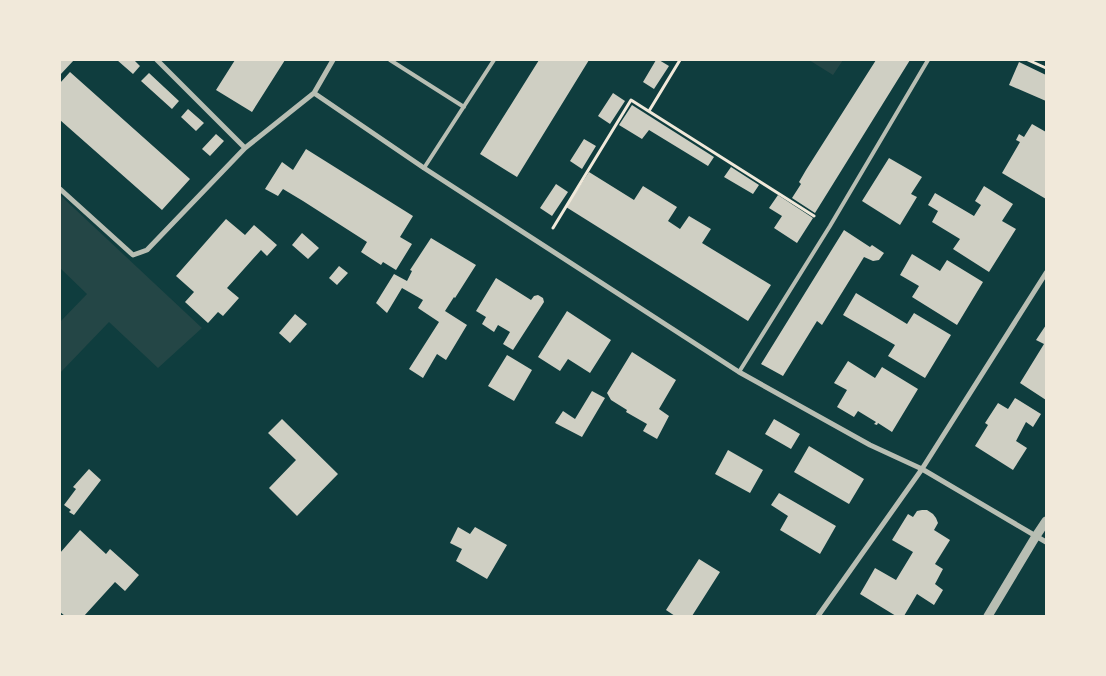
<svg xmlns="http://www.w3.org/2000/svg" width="1106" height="676" viewBox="0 0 1106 676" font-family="Lato,sans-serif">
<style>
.green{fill:#244646}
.building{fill:#cfcfc3}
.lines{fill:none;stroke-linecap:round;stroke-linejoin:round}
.path{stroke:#f1e9da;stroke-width:3}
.service{stroke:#b8beb3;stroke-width:4}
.minor{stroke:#b8beb3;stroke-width:5}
.tertiary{stroke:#b8beb3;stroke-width:9}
</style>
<rect width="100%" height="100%" fill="#0f3d3e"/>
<path class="green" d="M809,60H843L833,75Z
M60,195L202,328L158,368L109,322L60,373V322L87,294L60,268Z"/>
<path class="building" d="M60,60H74L60,75Z
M117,60H134L140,66L133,74Z
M235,60H285L252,112L216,90Z
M539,60H589L517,177L480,154Z
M656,60H659L669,66L654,89L643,82Z
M876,60H910L815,213L792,198L801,184L799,182L806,170Z
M1019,62L1046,75V101L1009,85Z
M70,72L190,179L162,210L60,120V83Z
M149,73L179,101L172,109L141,81Z
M613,93L625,101L610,124L598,116Z
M632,105L714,157L708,166L649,130L642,139L619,125Z
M188,109L204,123L196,131L181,117Z
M1032,124L1046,132V199L1002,173L1020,142L1016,140L1019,134L1024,137Z
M216,134L224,141L210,156L202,149Z
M584,139L596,146L582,169L570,161Z
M306,149L413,216L400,237L412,244L396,270L383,262L381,265L361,252L367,242L303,201L283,189L278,196L265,189L282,162L293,170Z
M889,158L922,177L911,194L917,197L900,225L862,201Z
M731,167L759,185L753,194L724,177Z
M589,172L634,200L643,186L677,207L668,221L680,229L689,216L711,229L702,243L771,285L748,321L566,207Z
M556,184L568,192L552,216L540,208Z
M984,186L1013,204L1002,221L1016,229L989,272L953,249L960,239L932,222L938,211L928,205L935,193L974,216L981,205L975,201Z
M778,195L813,218L797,243L774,228L782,216L769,208Z
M226,219L245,235L254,225L277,245L267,256L261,250L227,288L239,298L223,316L218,312L208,323L185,302L194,292L176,276Z
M844,230L870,247L872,245L884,253L879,260L873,261L864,257L822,325L817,321L783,376L761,364Z
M302,233L319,248L308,259L292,245Z
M431,238L476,265L455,298L454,297L445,311L467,325L446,360L437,354L423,378L409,369L439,322L418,308L423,300L402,288L387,313L376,303L394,274L407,281L412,271L410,270Z
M912,254L940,271L947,260L983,282L957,325L912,297L919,286L900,275Z
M339,266L348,273L337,285L329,278Z
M496,278L531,300L534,296L538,295L543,298L544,302L513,350L503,344L510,332L498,325L494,332L482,324L486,317L476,311Z
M856,293L907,324L914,313L951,335L925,378L888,356L895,345L843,315Z
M567,311L611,340L590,373L568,359L560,371L538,357Z
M295,314L307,324L290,343L279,333Z
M1046,325V400L1020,383L1044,344L1036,340Z
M632,352L676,380L659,409L669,416L657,439L643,431L647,424L626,412L627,410L611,400L607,393Z
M507,355L532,370L514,401L488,386Z
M848,361L875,378L882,367L918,389L892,432L878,423L877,425L874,424L876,422L858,411L854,417L837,407L847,390L834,383Z
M592,391L605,398L582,437L555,423L563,411L575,419Z
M1015,398L1041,414L1033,427L1026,422L1016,441L1027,448L1013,470L975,446L988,425L985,423L998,403L1008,409Z
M282,419L338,474L297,516L269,488L296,460L268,433Z
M774,419L800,434L791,449L765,434Z
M809,446L864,479L849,504L794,472Z
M728,450L763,470L750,493L715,474Z
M89,469L101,480L74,515L69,512L71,510L64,505L76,489L73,487Z
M779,493L836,526L820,554L780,530L788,516L771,505Z
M922,510H927L933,514L936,518L938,523L934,530L950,540L935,564L943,569L935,584L943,590L934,605L917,594L904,616H896L860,594L875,568L896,580L913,552L892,540L908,514L913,517L917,511Z
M458,527L470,534L475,527L507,545L487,579L456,561L462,549L450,543Z
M80,530L106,554L110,549L139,575L125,591L115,582L84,616H65L60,612V553Z
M699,559L720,572L692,616H675L666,610Z"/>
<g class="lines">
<path class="path" d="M1028,60L1046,68
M649,111L680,60
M553,228L631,100L814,216"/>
<path class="service" d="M390,60L464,107
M424,168L494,60
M739,372L830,226L928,60"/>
<path class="minor" d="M157,60L245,148
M314,93L424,168L739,372L870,445L922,469L1046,542
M60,189L133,255L147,250L245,148L314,93L333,60
M818,616L922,469L1046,273"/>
<path class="tertiary" d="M988,616L1036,536L1046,521"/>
</g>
<rect width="1106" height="676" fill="none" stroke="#f1e9da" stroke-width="122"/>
</svg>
